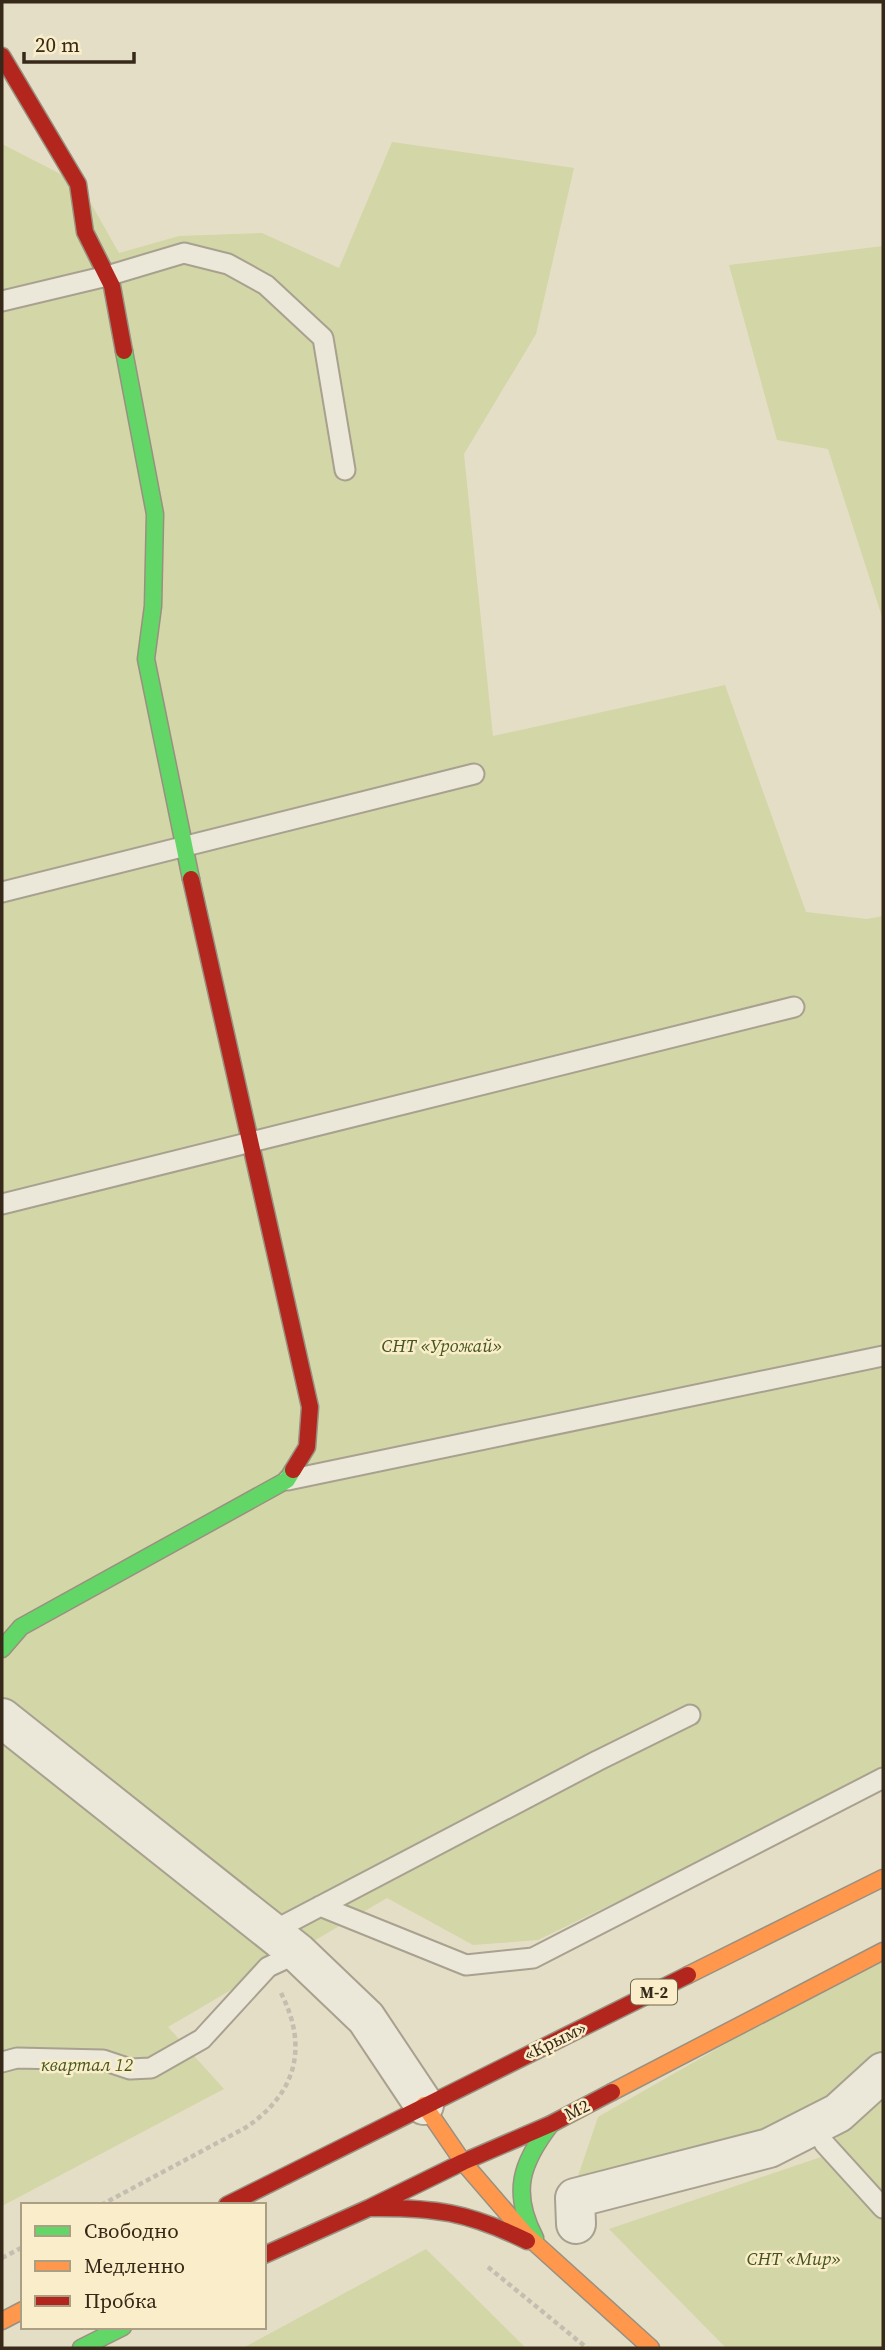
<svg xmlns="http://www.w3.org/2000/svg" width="885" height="2350" viewBox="0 0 885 2350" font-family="'Source Serif 4',serif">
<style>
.green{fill:#d3d6a6}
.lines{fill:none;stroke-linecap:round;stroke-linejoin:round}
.lane-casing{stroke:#a8a190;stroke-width:23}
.street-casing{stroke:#a8a190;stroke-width:42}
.fast-casing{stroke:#999080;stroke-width:19}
.slow-casing{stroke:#999080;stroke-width:19}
.jam-casing{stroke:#999080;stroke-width:19}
.path{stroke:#c3beb0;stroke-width:4.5;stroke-dasharray:5 3.5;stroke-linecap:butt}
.lane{stroke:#ebe7d9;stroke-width:19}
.street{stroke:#ebe7d9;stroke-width:38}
.fast{stroke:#63d668;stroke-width:16}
.slow{stroke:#ff974d;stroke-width:16}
.jam{stroke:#b3261e;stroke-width:16}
.labels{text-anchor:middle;stroke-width:5;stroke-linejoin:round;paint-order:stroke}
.shield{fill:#f9eec9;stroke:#71644e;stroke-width:2}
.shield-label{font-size:16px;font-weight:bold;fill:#372919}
.park-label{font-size:18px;font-style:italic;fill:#44551e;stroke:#f9eec9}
.street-label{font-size:18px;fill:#372919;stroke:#f9eec9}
</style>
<rect width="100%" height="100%" fill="#e5dec6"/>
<path class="green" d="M392,142L574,168L536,334L464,454L493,736L725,685L806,912L867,919L883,916V1773L538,1940L473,1945L387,1898L168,2027L224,2089L2,2206V144L80,184L119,253L179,236L262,233L339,268Z
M883,246V620L828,449L777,440L729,265Z
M883,1954V2057L824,2105L750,2141L647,2166L578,2176L598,2117Z
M883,2099V2348H726L609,2229L821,2157L855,2116Z
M426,2249L526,2348H243Z"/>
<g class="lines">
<defs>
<path id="lane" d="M2,301L107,276L184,253L228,264L266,285L323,338L345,470
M2,892L474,774
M2,1204L794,1007
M288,1480L883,1356
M320,1906L466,1965L533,1958L883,1778
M271,1932L597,1761L690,1715
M2,2062L17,2058L103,2060L130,2069L151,2068L202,2039L268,1967L298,1953
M824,2143L883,2208"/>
<path id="street" d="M2,1718L298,1953L366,2018L424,2105
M576,2224L575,2198L769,2148L838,2113L883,2072"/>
<path id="fast" d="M124,351L155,514L153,606L146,659L191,879
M2,1649L21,1627L287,1480L293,1470
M535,2238C511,2192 521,2163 551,2124
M81,2348L123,2327"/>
<path id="slow" d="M688,1975L883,1878
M612,2092L883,1951
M424,2105L463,2162L526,2235L651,2348
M2,2321L23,2310"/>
<path id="jam" d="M2,56L78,184L85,232L112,286L124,351
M191,879L310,1407L307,1447L293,1470
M227,2205L688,1975
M369,2208C434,2207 468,2212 527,2241
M264,2255L369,2208L463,2162L551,2124L612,2092"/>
</defs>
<use href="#lane" class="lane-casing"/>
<use href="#street" class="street-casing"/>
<use href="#fast" class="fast-casing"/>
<use href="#slow" class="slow-casing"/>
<use href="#jam" class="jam-casing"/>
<path class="path" d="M101,2205L245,2128C296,2094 309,2048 281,1993
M2,2258L23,2247
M488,2267L587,2348"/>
<use href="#lane" class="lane"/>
<use href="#street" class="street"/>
<use href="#fast" class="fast"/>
<use href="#slow" class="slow"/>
<use href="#jam" class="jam"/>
</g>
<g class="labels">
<rect class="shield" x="631" y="1979.5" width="46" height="25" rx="5"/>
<g class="shield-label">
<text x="654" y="1998">М-2</text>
</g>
<g class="park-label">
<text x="442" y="1352">СНТ «Урожай»</text>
<text x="87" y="2071">квартал 12</text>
<text x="794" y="2265">СНТ «Мир»</text>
</g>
<g class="street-label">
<text transform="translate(555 2041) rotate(-26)" y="6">«Крым»</text>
<text transform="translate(577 2110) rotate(-27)" y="6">М2</text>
</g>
</g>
<rect width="885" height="2350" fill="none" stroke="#372919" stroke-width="7"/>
<rect x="21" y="2203" width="245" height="126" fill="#f9eec9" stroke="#ab9f83" stroke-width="2"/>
<rect x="35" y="2226" width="35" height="10" fill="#63d668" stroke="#ab9f83" stroke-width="2"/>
<text x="84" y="2238" font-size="21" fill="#372919">Свободно</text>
<rect x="35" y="2261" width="35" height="10" fill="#ff974d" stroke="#ab9f83" stroke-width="2"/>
<text x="84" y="2273" font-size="21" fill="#372919">Медленно</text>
<rect x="35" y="2296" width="35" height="10" fill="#b3261e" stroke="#ab9f83" stroke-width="2"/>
<text x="84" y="2308" font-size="21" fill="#372919">Пробка</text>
<path d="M24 52v10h110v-10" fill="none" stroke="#372919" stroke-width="3.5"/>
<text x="35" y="52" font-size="21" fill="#372919" stroke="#f9eec9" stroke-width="5" paint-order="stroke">20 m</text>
</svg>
